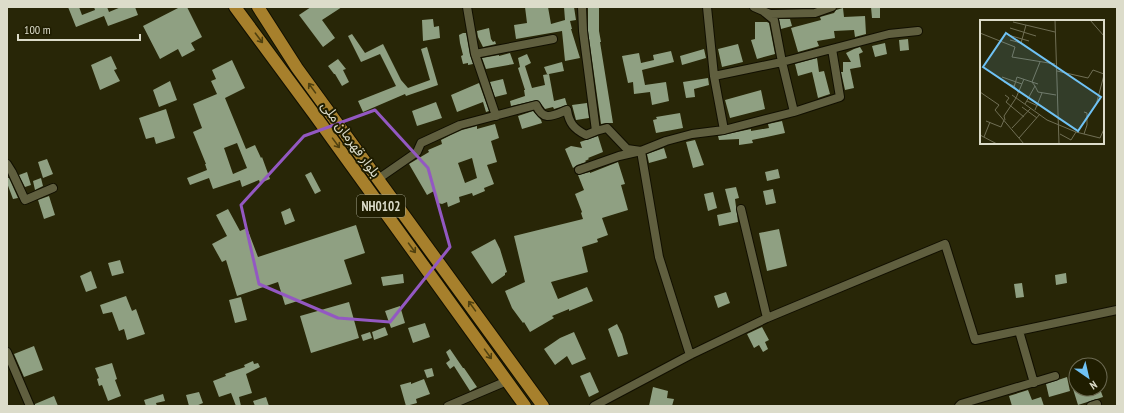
<svg xmlns="http://www.w3.org/2000/svg" width="1124" height="413" viewBox="0 0 1124 413" font-family="'PT Sans Narrow','Noto Sans Arabic',sans-serif">
<style>
.building{fill:#8fa082;fill-rule:evenodd}
.lines{fill:none;stroke-linecap:round;stroke-linejoin:round}
.minor-casing{stroke:#110f00;stroke-width:10}
.trunk-casing{stroke:#110f00;stroke-width:14}
.minor{stroke:#605f3f;stroke-width:8}
.trunk{stroke:#a7802c;stroke-width:12}
.oneway{stroke:#4f400f}
.marked{fill:none;stroke:#9358c2;stroke-width:3;stroke-linejoin:round}
.labels{text-anchor:middle;stroke-width:4;stroke-linejoin:round;paint-order:stroke}
.shield{fill:#1f1d00;stroke:#a3a38d;stroke-width:1}
.shield-label{font-size:13px;font-weight:bold;fill:#dcdcca}
.street-label{font-size:14px;fill:#dcdcca;stroke:#1f1d00}
.inset-road{fill:none;stroke:#706f55;stroke-width:1}
.view{fill:#6fc2f4;fill-opacity:0.15;stroke:#6fc2f4;stroke-width:2}
.inset-edge{fill:none;stroke:#dcdcca;stroke-width:2}
</style>
<rect width="100%" height="100%" fill="#282607"/>
<path class="building" d="M68,7H79L82,15L95,10L94,7H107L109,12L121,7H135L138,15L108,26L104,16L76,27Z
M180,7H187L202,37L191,43L195,50L182,57L178,49L160,59L143,26Z
M311,7H342L322,20L335,38L323,47L299,15Z
M525,7H548L551,24L565,20L564,7H574L576,20L570,21L572,29H571L580,58L565,61L562,31L516,39L514,25L527,23Z
M588,7H599V31L601,42H600L613,123H606L601,124L588,31Z
M871,7H880V18H872Z
M843,8L844,17L865,16L866,34L855,37L854,30L834,31L835,38L817,41L819,46L816,47L798,52L791,28L821,20L820,17L834,13L836,10Z
M433,19L434,27L439,26L440,38L423,41L422,20Z
M779,19H790L792,26L781,29Z
M755,22H767L769,23L775,54L757,59L751,40L755,39Z
M489,28L491,39L493,42L495,41L496,44L483,47L478,37L477,31Z
M463,33H466L470,55L473,64L468,65V63L463,64L461,56L463,55L460,43L459,35Z
M352,34L365,53L383,44L401,80L408,88L430,80L421,49L427,47L438,85L406,96L405,94L363,112L358,101L396,86L380,54L361,62L348,36Z
M908,39L909,50L900,51L899,40Z
M885,43L887,54L875,57L872,46Z
M738,44L743,62L722,67L718,49Z
M860,47L863,52L859,54L861,67L850,69L854,88L845,90L841,72H843V62H851L846,53L854,49Z
M704,49L706,58L682,65L680,56Z
M671,51L674,62L642,70L645,85L666,82L669,101L652,105L650,92L634,94L633,82L628,83L622,56L639,53L641,63L654,60L653,55Z
M510,53L514,64L486,69L482,58L499,55V56Z
M527,54L531,63L525,66L532,88L545,85L543,75L549,74H547L544,67L562,62L564,71L549,74L554,101L565,98L567,105L554,109L553,107L545,109L539,101L537,100L511,106L510,101L525,96L524,90H525L518,68L520,67L518,58Z
M111,56L117,69L114,70L120,81L100,90L91,65Z
M817,58L819,72L824,71L830,94L818,98L812,72L798,76L795,64Z
M338,59L346,69L343,70L349,82L342,86L335,74H334L328,66Z
M232,60L245,88L225,98L246,149L255,145L261,158L262,157L270,179L260,183L259,180L242,187L240,180L213,189L209,178L190,185L187,178L207,170L205,164H206L193,132L202,128L193,104L217,94L211,81L216,79L212,70ZM237,143L247,168L233,174L224,148Z
M708,78L709,85L694,89L695,97L686,98L683,82Z
M503,79L507,94L495,97L490,82Z
M170,81L177,100L159,107L153,90Z
M479,83L489,111L486,112L483,102L457,112L451,95Z
M761,90L765,109L730,118L725,100Z
M436,102L442,118L417,126L412,111Z
M587,103L589,118L576,120L572,105Z
M166,109L175,138L156,144L154,137L146,139L139,118Z
M533,111L541,120L542,123L522,129L518,116Z
M680,113L683,128L656,133L653,120L657,119L656,117Z
M782,121L785,133L752,140L753,143L739,145V139L719,140L718,136L751,129V131L769,128L768,124Z
M495,124L499,138L491,141L497,162L487,165L494,184L484,188L485,191L473,196L472,193L459,197L460,202L448,207L447,202L442,204L438,203L434,191L427,195L409,164L429,152L428,150L442,144L441,140L451,135L462,130L477,126V129ZM472,158L477,178L465,183L458,163Z
M598,136L603,152L588,158L589,159L585,161L586,162L577,165L573,168L565,149L571,146L582,148L580,142Z
M695,140L704,165L693,168L686,142Z
M664,148L667,158L649,163L647,154Z
M47,159L53,174L43,178L38,162Z
M618,162L625,184L621,185L628,210L602,218L608,235L597,239L598,242L582,247L588,272L551,282L558,299L587,287L593,301L569,311V309L552,316L554,318L530,332L524,322L523,323L512,308L505,291L525,282L514,236L583,219L581,213L582,212L575,194L584,190L578,175L590,172V173Z
M778,169L780,178L767,181L765,172Z
M27,172L31,185L25,187L19,175Z
M311,172L321,191L315,194L305,175Z
M7,178H9L18,198L13,199L7,183Z
M41,178L43,186L35,190L33,181Z
M736,187L739,198L735,199L738,222L719,226L717,215L731,212L725,189Z
M773,189L776,203L766,205L763,191Z
M713,192L717,208L708,211L704,194Z
M49,196L55,215L44,219L38,200Z
M290,208L295,221L285,225L281,212Z
M228,209L240,231L247,228L258,257L356,225L365,253L344,260L352,284L285,305L278,282L237,296L226,260L222,262L212,244L227,236L216,215Z
M779,229L787,266L767,271L759,233Z
M495,239L500,249L507,272L505,273V275L492,284L471,252Z
M120,260L124,273L112,276L108,263Z
M91,271L97,288L86,292L80,276Z
M1066,273L1067,283L1056,285L1055,275Z
M403,274L404,283L383,286L381,277Z
M1022,283L1024,297L1016,298L1014,284Z
M726,292L730,303L718,308L714,296Z
M126,296L132,311L136,309L145,334L127,340L124,329L119,331L112,312L103,314L100,305Z
M241,297L247,320L235,323L229,300Z
M349,302L359,338L311,353L300,316Z
M400,306L405,323L391,328L385,311Z
M425,323L430,337L413,343L408,328Z
M617,324L622,334L628,354L618,357L608,329Z
M385,327L388,335L374,340L372,332Z
M762,327L769,340L765,342L768,349L763,352L759,345L754,348L747,334Z
M370,332L372,338L363,341L361,335Z
M574,332L586,359L572,365L567,356L555,365L544,349L560,338Z
M34,346L43,370L24,377L14,354Z
M450,349L463,368H464L477,387L470,391L454,366L450,369L446,363L450,360L446,352Z
M253,361L254,364L258,363L260,367L246,374L252,393L239,397L241,406H236L231,393L219,397L213,381L226,376L225,374L245,367L244,365Z
M112,363L117,379L115,380L121,396L108,401L102,385L99,386L97,379L99,378L95,368Z
M432,368L434,376L427,378L424,370Z
M590,372L599,392L589,397L580,376Z
M1067,377L1070,391L1049,397L1046,384Z
M424,379L430,394L416,399L417,403L406,406L400,385L411,382V384Z
M653,387L668,391L667,398L674,399L672,406H649Z
M1073,389H1100L1103,397L1078,405Z
M1028,390L1032,400L1041,397L1044,406H1012L1009,396Z
M199,392L203,403L196,406H189L186,395Z
M163,394L165,401L156,403L157,406H146L144,400Z
M54,396L58,406H35V404Z
M266,397L269,406H255L253,401Z"/>
<g class="lines">
<defs>
<path id="minor" d="M467,7L475,54L496,116
M582,7L583,31L596,131L607,128L627,149L641,151L659,257L690,355
M707,7L714,76L724,130
M754,7L770,14L815,13L832,7
M475,54L553,39
M714,76L782,62L889,34L918,31
M794,112L840,97L832,49
M7,164L12,172L25,200L53,188
M579,170L619,156L641,151L666,141L692,134L724,130L794,112L782,62L774,20L763,11
M378,179L417,152L421,143L460,125L536,105C544,122 552,116 567,110C569,123 574,129 586,135L596,131
M741,209L767,318
M1019,331L1034,383
M7,352L30,406
M448,406L507,381
M594,406L690,355L767,318L945,244L975,340L1117,310
M959,406L961,404L1055,376
M1091,406L1097,404"/>
<path id="trunk" d="M235,7L314,114L525,406
M258,7L297,68L543,406"/>
</defs>
<use href="#minor" class="minor-casing"/>
<use href="#trunk" class="trunk-casing"/>
<use href="#minor" class="minor"/>
<use href="#trunk" class="trunk"/>
</g>
<defs><path id="oneway-shaft" d="M-6 0H5M1.5-3L5.5 0L1.5 3" fill="none" stroke-width="1.6" stroke-linecap="round" stroke-linejoin="round"/></defs>
<g class="oneway">
<use href="#oneway-shaft" transform="translate(259 38) rotate(53)"/>
<use href="#oneway-shaft" transform="translate(312 88) rotate(-126)"/>
<use href="#oneway-shaft" transform="translate(336 143) rotate(54)"/>
<use href="#oneway-shaft" transform="translate(412 248) rotate(54)"/>
<use href="#oneway-shaft" transform="translate(472 306) rotate(-126)"/>
<use href="#oneway-shaft" transform="translate(488 354) rotate(54)"/>
</g>
<path class="marked" d="M375,110L428,168L450,247L390,322L338,318L259,284L241,205L304,136Z"/>
<g class="labels">
<rect class="shield" x="357" y="195" width="48" height="22" rx="3"/>
<g class="shield-label">
<text x="381" y="211">NH0102</text>
</g>
<g class="street-label">
<text transform="translate(351 139) rotate(54)" y="5">بلوار قهرمان ملی</text>
</g>
</g>
<g transform="translate(980 20)">
<rect width="124" height="124" fill="#282607"/>
<path class="inset-road" d="M75,0L79,124M110,0L124,16M33,2L75,12M30,8L56,16M0,13L35,27L32,37L75,44M28,15L49,21M30,20L41,23L46,5M77,51L108,58L113,50L124,54M22,57L42,64M24,62L34,66L38,72M55,66L58,72L76,75M34,67L37,57L58,64M0,72L19,85L15,90L44,124M25,75L29,78L26,82L44,97M32,75L67,100L96,112L120,118L124,109M47,81L58,86M45,84L55,66L52,62L60,42M116,85L124,55M42,87L57,98M55,90L62,73M25,100L24,96L36,78L44,59M6,101L21,107L24,100M32,108L51,88M80,114L91,120L96,112M104,114L107,105V93L104,92M0,115L17,124M4,117L10,102M39,118L60,94"/>
<path class="view" d="M26,13L121,77L98,111L3,47Z"/>
<rect width="124" height="124" class="inset-edge"/>
</g>
<rect width="1124" height="413" fill="none" stroke="#dcdcca" stroke-width="16"/>
<g transform="translate(1088 377) rotate(146)"><circle r="19" fill="#1f1d00" stroke="#6b6951"/>
<path d="M0-3L7 15L0 10L-7 15Z" fill="#6fc2f4"/>
<text y="-6" font-size="11" font-weight="bold" text-anchor="middle" fill="#dcdcca">N</text>
</g>
<path d="M18 34v6h122v-6" fill="none" stroke="#dcdcca" stroke-width="2"/>
<text x="24" y="34" font-size="12" fill="#dcdcca" stroke="#1f1d00" stroke-width="3" paint-order="stroke">100 m</text>
</svg>
